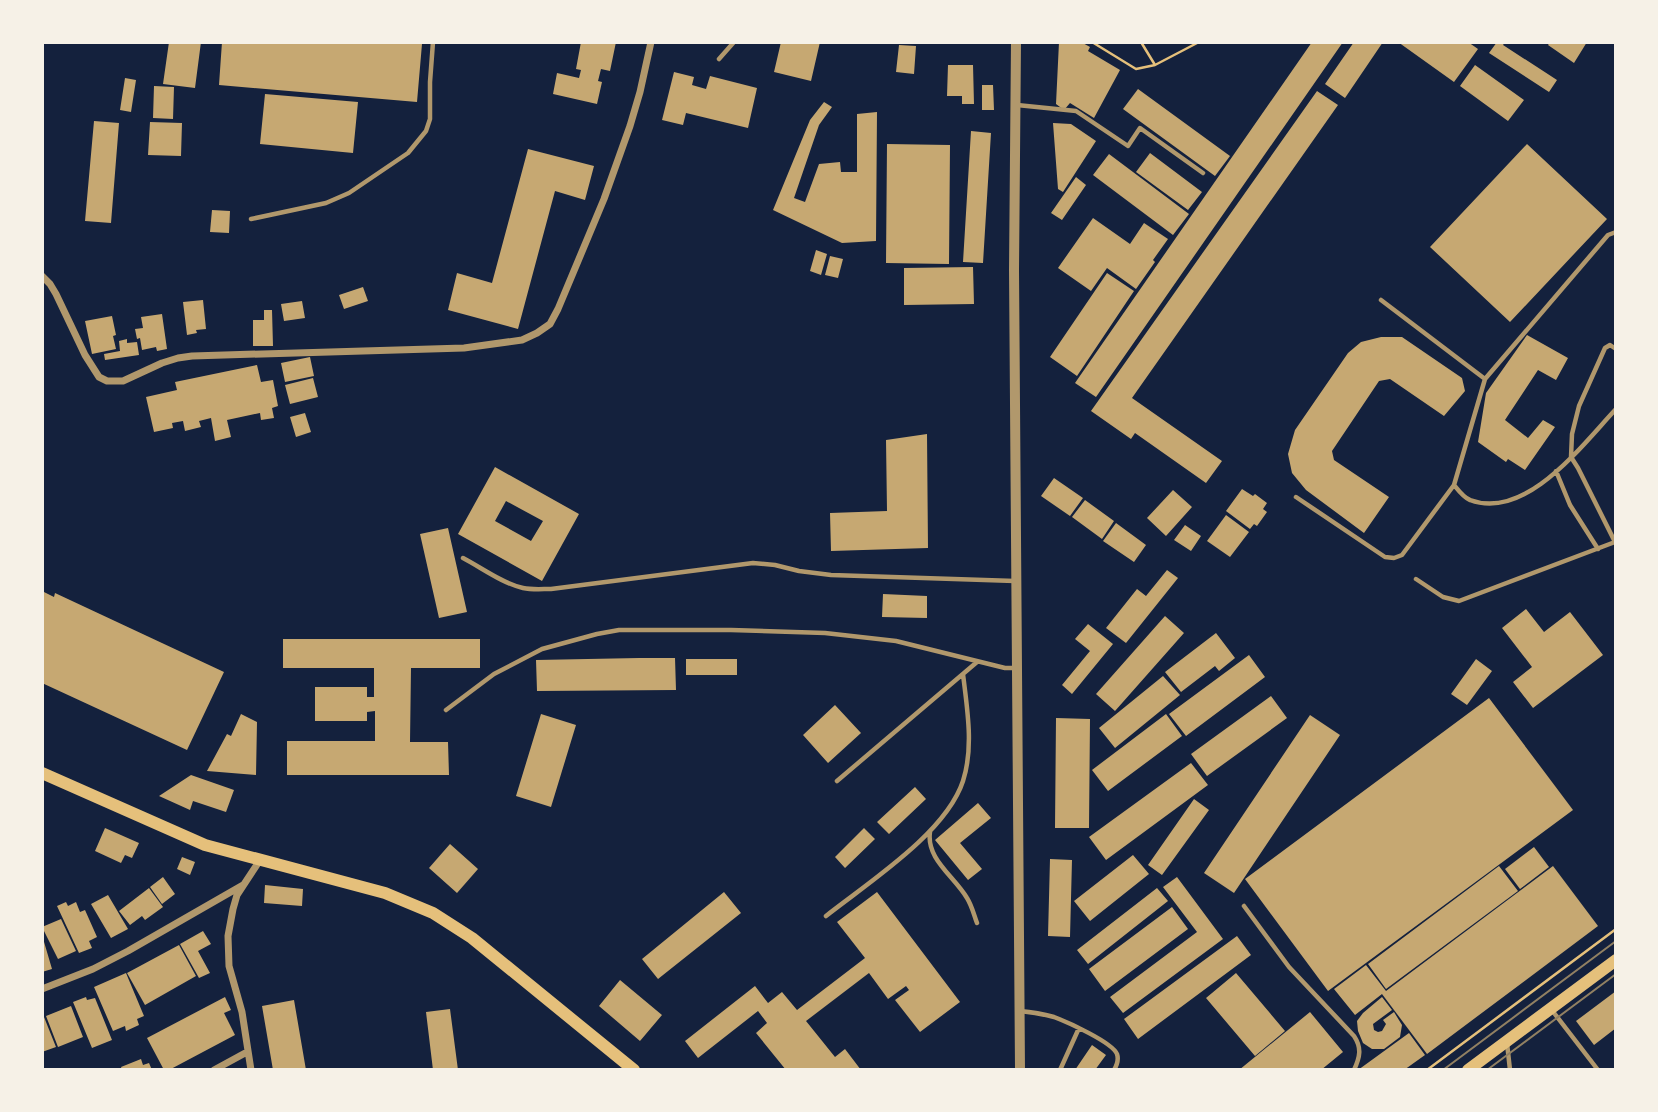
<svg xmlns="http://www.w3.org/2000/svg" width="1658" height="1112" viewBox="0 0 1658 1112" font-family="Roboto,sans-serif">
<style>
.building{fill:#c6a872;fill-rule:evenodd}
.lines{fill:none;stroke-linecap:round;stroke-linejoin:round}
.path{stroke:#e5c07b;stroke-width:2.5}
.service{stroke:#b1986c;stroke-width:4.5}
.minor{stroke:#b1986c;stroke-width:7}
.tertiary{stroke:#b1986c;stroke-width:10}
.secondary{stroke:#e5c07b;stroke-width:12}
.tram{stroke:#918062;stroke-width:2}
</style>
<rect width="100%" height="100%" fill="#14213d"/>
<path class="building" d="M169,42H201L195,88L163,84Z
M222,42H403L422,44L417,102L219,85Z
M581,42H616L610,71L601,69L598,81L602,82L597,104L553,94L557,73L579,78L581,70L576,69Z
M781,42H820L811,81L774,72Z
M1059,42H1081L1090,47L1088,51L1120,70L1094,118L1070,103L1064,110L1056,104Z
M1312,42H1343L1096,397L1075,383Z
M1354,42H1383L1345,98L1325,84Z
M1398,42H1468L1478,49L1454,82Z
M1497,42H1505L1503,45L1557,80L1549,92L1489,53Z
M1550,42H1587L1574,63L1548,45Z
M899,45L916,46L914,74L896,72Z
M948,65H973L974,104H962V96H947Z
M1475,65L1524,100L1508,121L1460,86Z
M674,72L694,77L692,85L706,89L710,76L757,88L748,128L686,113L683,125L662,120Z
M125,78L136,80L131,112L120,110Z
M982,85H993L994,110H982Z
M154,86L174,87L173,119L153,118Z
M1138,89L1230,156L1215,176L1123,109Z
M1317,91L1338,105L1132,398L1222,461L1206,483L1135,433L1131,439L1091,411Z
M265,94L358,102L353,153L260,144Z
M824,102L832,107L819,125L794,198L805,202L819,164L840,162L841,172H857V114L877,112L876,241L842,243L773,210L810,120Z
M94,121L119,123L111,223L85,221Z
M150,122L182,123L181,156L148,155Z
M1053,123L1071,124L1096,141L1063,192L1058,189Z
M971,131L991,133L983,263L963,262Z
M887,144L950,145L949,264L886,263Z
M1527,144L1607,219L1510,322L1430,247Z
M528,149L594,166L585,200L555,191L518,329L448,310L457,273L492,283Z
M1150,153L1202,192L1188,210L1136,172Z
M1109,154L1189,214L1173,235L1093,175Z
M1076,177L1086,185L1062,220L1051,213Z
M212,210L230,211L229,233L210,232Z
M1093,218L1130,244L1144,223L1168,239L1153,260L1155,262L1136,289L1107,268L1091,291L1058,268Z
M816,250L827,254L821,275L810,271Z
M830,256L843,259L838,278L825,275Z
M973,267L974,304L904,305V268Z
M1107,273L1134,291L1077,376L1050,357Z
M363,287L368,301L344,309L339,295Z
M203,300L206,329L196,330L197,333L187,335L183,302Z
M302,301L305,318L284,321L281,304Z
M264,310H272L273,346H253V320H264Z
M162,314L167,349L157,351L156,347L142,350L140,338L137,339L135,329L143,328L141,317Z
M112,316L116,335L113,336L116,349L92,354L85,321Z
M1527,335L1568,358L1556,380L1538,370L1505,420L1528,438L1543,420L1555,427L1525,470L1508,459L1506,462L1478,442L1486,393Z
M1381,337H1402L1462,378L1465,391L1444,416L1390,379L1379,381L1332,451L1334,460L1389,497L1364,533L1306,490L1292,473L1288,454L1295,430L1348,353L1361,342Z
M127,339V343L137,342L139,355L105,360L104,354L120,351L119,341Z
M310,357L314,376L285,382L281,363Z
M257,365L261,382L273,380L278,406L272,408L274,418L261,420L260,413L227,420L231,437L215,441L211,418L199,421L201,427L185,431L183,421L172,423L173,428L154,432L146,397L177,390L175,382Z
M313,378L318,397L290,404L285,385Z
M305,413L311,432L296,437L290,417Z
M927,434L928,548L831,551L830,513L887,511L886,440Z
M495,467L579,514L542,581L458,534ZM506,501L543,521L531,541L495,521Z
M1054,478L1083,498L1070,516L1041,496Z
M1242,489L1253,496L1255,494L1267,503L1263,509L1267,512L1257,526L1254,524L1250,529L1226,511Z
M1173,490L1192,507L1166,536L1147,518Z
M1085,500L1114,521L1102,539L1072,517Z
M1226,515L1249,532L1230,557L1207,541Z
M1116,523L1146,545L1134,562L1103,541Z
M1185,525L1201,536L1191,551L1174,540Z
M448,528L467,612L439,618L420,534Z
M1167,570L1178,578L1126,643L1106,628L1137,589L1146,596Z
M42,591L54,597L55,593L224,672L187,750L42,683Z
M883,594L927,596V618L882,617Z
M1526,609L1544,632L1570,612L1603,655L1533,708L1513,682L1532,667L1502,628Z
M1165,616L1184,633L1115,711L1096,694Z
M1088,624L1113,644L1072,694L1062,685L1090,651L1075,639Z
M1216,633L1235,658L1219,671L1215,666L1181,692L1165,672Z
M283,639H480V668H411L410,742H448L449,775H287V741H375V711L367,712V721H315V687H367V697H374V668H283Z
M1249,655L1265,677L1186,736L1169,714Z
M639,658H675L676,690L537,691L536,660Z
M686,659H737V675H686Z
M1476,659L1492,671L1467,705L1451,694Z
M1163,676L1180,695L1115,748L1099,728Z
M1271,696L1287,718L1207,776L1191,754Z
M1489,698L1573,810L1328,991L1245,879Z
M835,705L861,733L828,763L803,735Z
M241,714L257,722L256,775L207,771L227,734L231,736Z
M541,714L576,725L551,807L516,796Z
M1166,714L1182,736L1108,791L1092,770Z
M1310,715L1340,735L1234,893L1204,873Z
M1056,718L1090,719L1089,828H1055Z
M1191,763L1208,785L1106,860L1089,837Z
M191,775L234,790L226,812L193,801L190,810L159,796Z
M915,787L926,799L889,834L877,822Z
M1194,799L1209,810L1162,875L1148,865Z
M978,803L991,818L960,843L982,869L968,880L935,840Z
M105,828L139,843L132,858L125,855L121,863L95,851Z
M864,828L875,839L845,868L835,857Z
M450,844L478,869L457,893L429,868Z
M1534,847L1549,867L1520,889L1505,869Z
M1133,855L1149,874L1090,921L1074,901Z
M182,857L195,862L190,875L177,869Z
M1050,859L1072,860L1070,937L1048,936Z
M1499,866L1518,891L1386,989L1368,964Z
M1553,866L1598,926L1427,1054L1382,994L1355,1015L1334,989L1366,965L1386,991Z
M163,877L175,894L162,904L150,887Z
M1177,877L1223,939L1123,1013L1110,997L1197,932L1163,887Z
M265,885L303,889L302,906L264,903Z
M149,888L163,907L145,920L142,916L130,925L119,911Z
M1157,888L1168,901L1088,964L1077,950Z
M724,892L741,913L658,979L642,959Z
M877,892L960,1002L920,1032L895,1000L909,990L906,986L888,999L869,973L806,1021L835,1057L845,1049L861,1070H786L756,1033L767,1023L758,1011L698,1058L685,1041L755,986L768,1003L782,992L797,1010L865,958L837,922Z
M108,895L128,929L111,938L91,904Z
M66,902L68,906L76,902L80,912L85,910L97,937L89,941L92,948L79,953L57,906Z
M1172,907L1188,929L1105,991L1089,969Z
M61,919L76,951L58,959L42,927Z
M203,931L211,944L198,951L210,973L199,978L180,944Z
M42,935L52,969L42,972Z
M1237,936L1251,955L1138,1039L1124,1019Z
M179,945L196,976L145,1005L127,973Z
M126,973L144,1016L137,1019L139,1025L126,1031L125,1026L113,1031L94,987Z
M1236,973L1285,1031L1255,1056L1206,998Z
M620,980L662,1015L640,1041L599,1006Z
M1616,991V1028L1594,1045L1576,1021Z
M86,997L87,1000L95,998L112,1040L92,1048L73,1002Z
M225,997L231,1010L224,1013L235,1035L169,1070H164L147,1038Z
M1382,997L1392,1010L1373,1024L1374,1030L1378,1032L1382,1031L1386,1024L1383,1020L1394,1012L1402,1025L1400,1037L1384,1049H1372L1363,1043L1358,1031L1357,1021L1363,1013Z
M294,1000L306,1070H273L262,1006Z
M71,1006L83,1037L58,1047L46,1016Z
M450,1009L458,1070H433L426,1012Z
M42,1012L56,1047L42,1052Z
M1310,1012L1343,1052L1321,1070H1239Z
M1409,1033L1425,1055L1404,1070H1358Z
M1092,1045L1106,1055L1095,1070H1075Z
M141,1059L143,1065L149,1063L152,1070H122L121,1067Z"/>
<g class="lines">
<path class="path" d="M1092,42L1136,69L1155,65L1199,42
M1141,42L1155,65
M1427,1070L1616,929"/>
<path class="service" d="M719,59L734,42
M1017,105L1076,111L1128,146L1140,128L1203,173
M251,219L326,203L349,193L408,153L426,131L430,119V82L433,42
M1381,300L1485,379
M1556,471L1570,505L1598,549
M1454,485C1458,490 1464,498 1470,500C1526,521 1582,445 1616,409
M1296,497L1385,557L1394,558L1402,555L1454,485L1485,379L1608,235L1616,232
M1615,542L1578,468L1571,457L1572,434L1579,406L1605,348L1610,345L1616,349
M463,558C482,568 502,583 523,588C532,590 542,589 551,589L753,563L775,565L799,571L831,575L1015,581
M1416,579L1443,597L1459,601L1615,542
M446,710L494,674L542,649L597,634L619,630H731L825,633L896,641L1005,668H1016
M837,781L977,662
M930,832C926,859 954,876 967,898C972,906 974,915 977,923
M1244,906L1289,967L1354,1036C1362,1048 1360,1057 1354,1070
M826,916C869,882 946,833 963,781C974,747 967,708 963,674
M1551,1009L1598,1070
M1020,1011C1031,1012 1043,1014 1054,1017C1067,1022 1112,1042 1117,1054C1119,1060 1117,1065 1114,1070
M1507,1043L1510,1070
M1060,1070L1079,1028"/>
<path class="minor" d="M42,276L50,284L56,294L85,355L99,377L107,381H123L162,363L178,358L192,356L464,348L522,340L537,333L550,324L558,309L604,199L630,126L640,92L651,42
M42,989L93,969L128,951L243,885
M214,1070L247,1052
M251,1070L242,1012L229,966L228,936L233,909L237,895L260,860"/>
<path class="tertiary" d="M1016,42L1014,270L1020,1070"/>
<path class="secondary" d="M42,773L205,845L385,893L433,913L472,938L634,1070
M1468,1070L1616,960"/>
<path class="tram" d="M1443,1070L1616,941
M1487,1070L1616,974"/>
</g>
<rect width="1658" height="1112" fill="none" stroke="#f6f1e7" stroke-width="88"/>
</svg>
